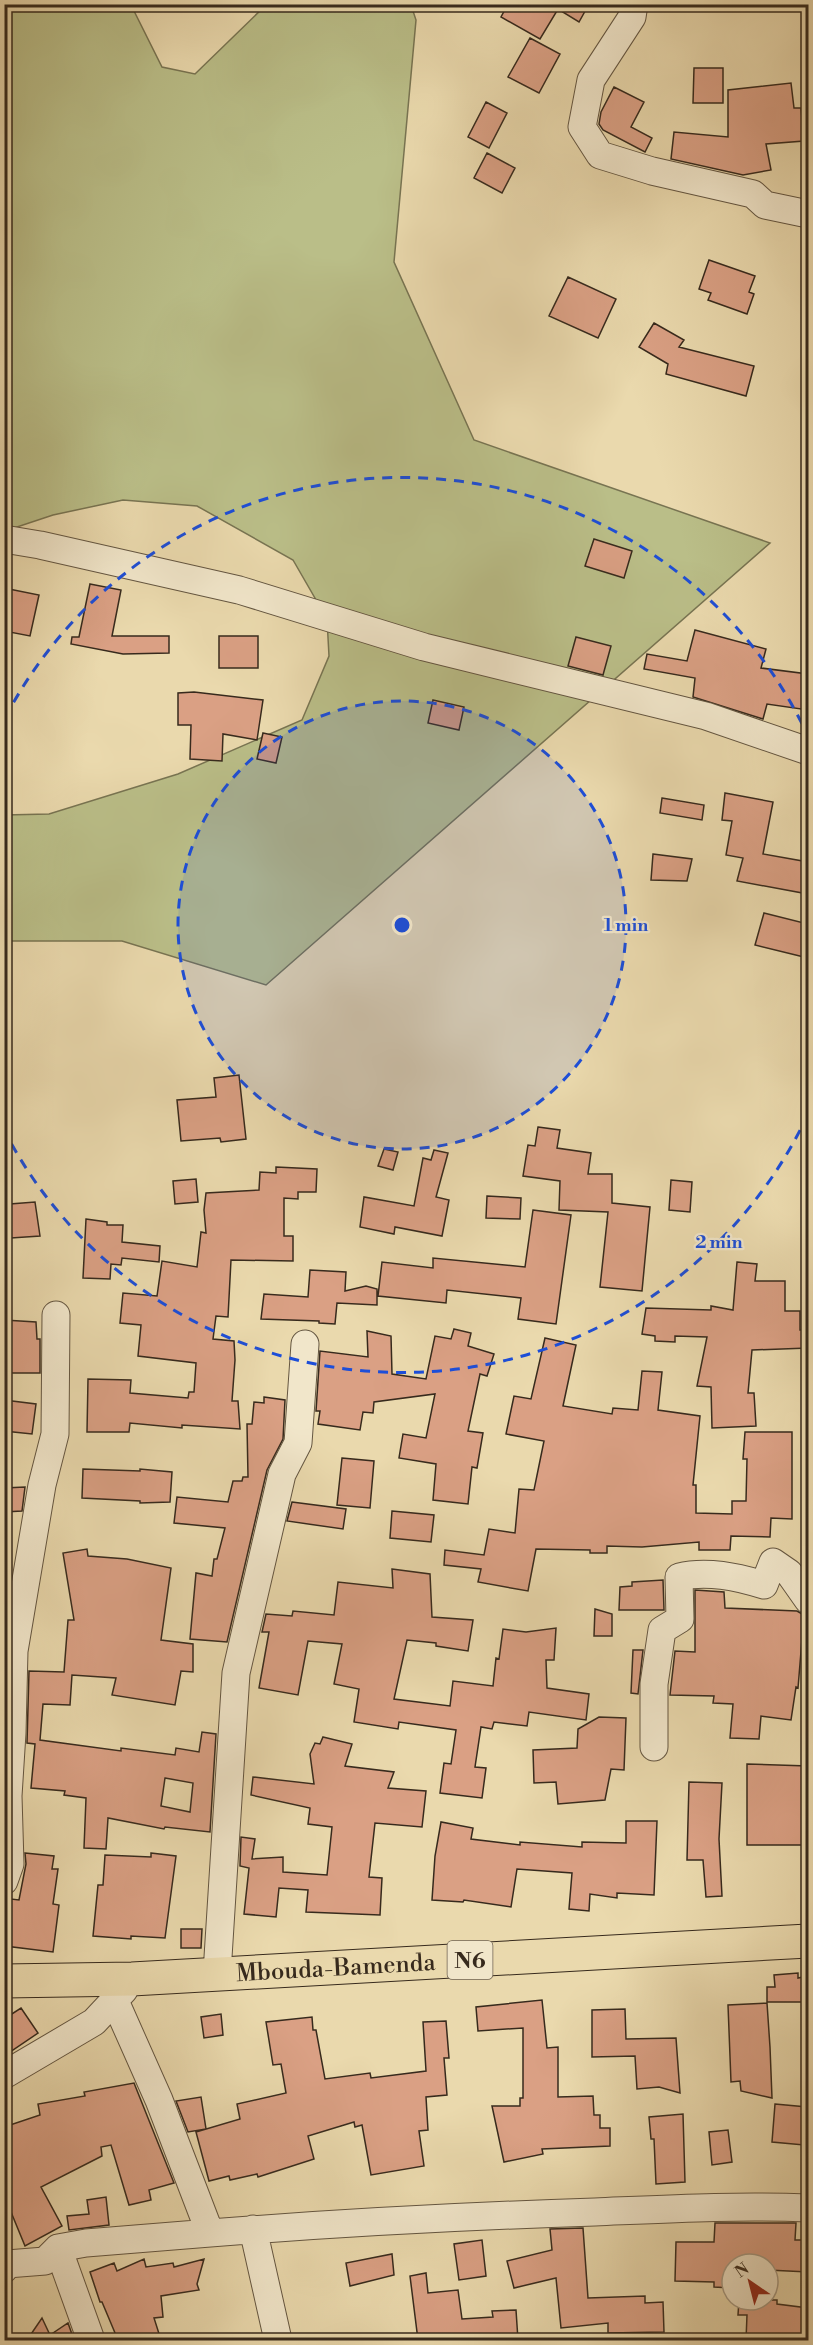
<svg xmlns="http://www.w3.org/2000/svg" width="813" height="2345" viewBox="0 0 813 2345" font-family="'Libre Bodoni',serif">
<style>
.green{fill:#babe88;stroke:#787452;stroke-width:1.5}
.building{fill:#daa084;stroke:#372a1d;stroke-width:1.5;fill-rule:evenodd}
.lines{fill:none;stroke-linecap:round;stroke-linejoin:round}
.minor-casing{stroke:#645641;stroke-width:29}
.highway-casing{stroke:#372a1d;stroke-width:35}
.minor{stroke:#f1e6ca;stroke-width:27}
.highway{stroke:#ead9ad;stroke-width:33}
.ring{fill:none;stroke:#1d4ed8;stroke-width:3;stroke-dasharray:10 8}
.labels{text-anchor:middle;stroke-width:4.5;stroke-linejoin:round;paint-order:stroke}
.shield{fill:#f1e6ca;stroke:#6f6251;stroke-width:1.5}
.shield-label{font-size:22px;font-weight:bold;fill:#372a1d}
.street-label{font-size:24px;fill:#372a1d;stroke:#f1e6ca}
.centre{fill:#1d4ed8;stroke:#f1e6ca;stroke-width:3}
.ring-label{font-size:18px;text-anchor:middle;font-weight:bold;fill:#1d4ed8;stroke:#f1e6ca;stroke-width:4.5;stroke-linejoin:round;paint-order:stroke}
</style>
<rect width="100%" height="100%" fill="#ead9ad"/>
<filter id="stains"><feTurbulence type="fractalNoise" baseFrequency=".00333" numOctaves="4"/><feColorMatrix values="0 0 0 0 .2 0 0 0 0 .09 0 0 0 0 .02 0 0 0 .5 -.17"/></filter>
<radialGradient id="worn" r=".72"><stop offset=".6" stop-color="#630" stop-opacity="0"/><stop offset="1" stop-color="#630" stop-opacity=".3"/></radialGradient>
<path class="green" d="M5,5H131L162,67L195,74L266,5H411L416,20L394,262L474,440L770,543L266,985L122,941H5L4,815L49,814L178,774L302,720L329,656L327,619L293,560L197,506L123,500L53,515L5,531Z"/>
<path class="building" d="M508,4H589L579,22L558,9L540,39L501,17Z
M530,38L560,54L539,93L508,77Z
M694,68H723V103H693Z
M791,83L794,108H801L804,141L766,144L771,170L743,175L671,159L674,132L728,137V90Z
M614,87L644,102L631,127L652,138L645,152L603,130L599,124L601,112Z
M486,102L507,113L489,148L468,137Z
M487,153L515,168L502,193L474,178Z
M709,260L755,276L749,292L754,294L747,314L708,300L711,293L699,289Z
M568,277L616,299L598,338L549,316Z
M654,323L684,340L679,347L754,366L746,396L666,374L668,364L639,347Z
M594,539L632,551L624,578L585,566Z
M90,584L121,590L112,636H169V653L123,654L71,644L72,637H79Z
M4,588L39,595L30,636L4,631Z
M695,630L766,649L761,668L808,674V710L767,704L763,719L693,697L695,678L644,669L647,654L687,661Z
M219,636H258V668H219Z
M576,637L611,646L603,675L568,666Z
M194,692L263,700L257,740L223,734L222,761L190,759L191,725H178V693Z
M433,700L464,707L459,730L428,723Z
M263,733L282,737L276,763L257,759Z
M725,793L773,802L763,854L808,862V894L737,881L743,858L726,855L732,821L722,820Z
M662,798L704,805L702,820L660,813Z
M653,854L692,859L687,881L651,880Z
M764,913L808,924V958L755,945Z
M239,1075L246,1139L221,1142L220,1138L181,1141L177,1100L216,1097L214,1078Z
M538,1127L560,1130L557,1148L591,1153L588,1174H612V1203L650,1207L642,1291L600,1287L608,1212L559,1210L560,1181L523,1176L528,1145L535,1146Z
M384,1149L398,1152L393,1170L378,1166Z
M434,1150L448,1153L436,1197L449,1200L442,1236L395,1227L394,1234L360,1227L364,1197L414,1206L423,1158L431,1160Z
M276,1167L317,1169L316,1192H298V1199L284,1198V1236H293V1261L231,1260L228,1317L216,1316L213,1339L234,1341L235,1360L232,1401H238L240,1429L182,1425V1428L130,1423L129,1432H87L88,1379L131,1380L130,1393L188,1398L189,1392H194L196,1363L138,1356L141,1325L120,1323L123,1293L157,1296L162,1261L197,1267L201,1232L206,1233L204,1210L206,1193L259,1190L260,1172L276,1173Z
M196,1179L198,1202L175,1204L173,1181Z
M671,1180L692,1182L690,1212L669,1210Z
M487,1196L521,1198L520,1219L486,1218Z
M35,1202L40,1236L11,1238L10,1204Z
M533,1210L571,1215L556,1324L518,1319L521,1298L447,1290L446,1303L378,1296L382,1262L433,1268V1258L525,1267Z
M86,1219L107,1222V1225H123L122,1242L160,1246L159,1262L122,1258L121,1265L111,1264L110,1279L83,1278Z
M737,1262L757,1264L755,1281H785V1311H800V1330H808V1348L752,1350L748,1393H754L756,1426L712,1428L711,1387L697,1386L707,1337L675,1336V1342L655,1341V1336L642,1334L646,1308L711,1310V1306L733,1310Z
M310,1270L346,1272L345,1291L366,1286L377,1289V1305L337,1303L335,1324L319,1323V1321L261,1319L264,1294L308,1297Z
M4,1320L36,1322L37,1339H40V1373H4Z
M454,1329L471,1333L468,1346L494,1354L487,1376L480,1374L468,1431L483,1433L477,1468L472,1467L468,1504L433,1500L436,1464L399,1458L403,1434L426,1438L435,1394L374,1402L373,1413L363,1412L360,1430L318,1424L320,1411H316L320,1351L368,1357L367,1331L391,1336L392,1374L426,1379L435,1336L451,1339Z
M545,1338L576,1345L563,1406L612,1414L613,1408L638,1410L642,1371L662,1372L658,1410L700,1416L693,1485H696V1513L732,1514V1501H746L747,1459H743L745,1432H792V1519L771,1518L770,1537L731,1536L730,1550H699V1542L642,1547L607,1546V1553H590V1550L536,1549L528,1591L478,1582L481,1569L444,1565L445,1550L484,1555L489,1529L515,1533L519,1489L534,1490L544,1441L506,1434L514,1396L531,1399Z
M264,1397L285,1400L283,1439L267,1470L227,1642L190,1639L196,1573L212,1576L214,1559H217L225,1528L174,1523L177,1497L228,1502L233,1481H242L243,1477H248L247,1424H252L254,1402L264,1403Z
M4,1400L36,1404L32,1434L4,1431Z
M342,1458L374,1461L370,1508L337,1505Z
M83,1469L140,1471V1469L172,1472L170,1502L140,1503V1501L82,1498Z
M25,1487L22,1511L4,1512V1488Z
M292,1502L346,1509L343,1529L287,1521Z
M392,1511L434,1515L431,1542L390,1538Z
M87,1549L88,1556L127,1559L171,1568L161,1640L193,1644V1672L181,1671L175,1705L112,1695L116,1678L72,1675L70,1705L43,1704L40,1740L121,1751V1748L175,1755L176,1748L199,1752L202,1732L216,1734L210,1832L165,1827L164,1829L108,1818L106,1849L84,1848L86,1798L64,1795L65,1791L31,1788L35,1744L27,1743L29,1671L64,1672L68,1620H74L63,1553ZM165,1778L193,1783L190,1812L161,1806Z
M392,1569L430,1574L432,1617L473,1620L468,1651L436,1646V1643L407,1640L394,1699L450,1706L453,1681L493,1686L496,1658L499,1659L503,1629L526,1632L556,1628L554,1660H546L547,1688L589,1694L586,1720L529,1712L527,1726L494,1722L492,1729L481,1727L475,1767L486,1768L482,1798L440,1793L444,1763L451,1764L456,1730L399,1722L398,1729L354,1722L359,1689L334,1684L342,1644L308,1641L298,1695L259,1688L269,1632H262L266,1614L292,1616L293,1611L334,1615L338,1582L393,1588Z
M663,1580L664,1610H619L620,1587L632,1586V1582Z
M695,1590L724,1592L725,1608L797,1611L804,1615L798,1688L796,1687L791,1720L761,1716L759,1739L730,1738L733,1704L713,1703L714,1696L670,1695L675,1651L695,1652Z
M595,1609L612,1614V1636H594Z
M633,1650H643L638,1694L631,1693Z
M599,1717L626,1718L624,1770L611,1769L605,1800L558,1804L556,1782L534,1783L533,1750L577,1748L578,1729Z
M323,1737L352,1744L345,1766L394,1772L388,1788L426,1791L422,1827L375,1823L369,1877L382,1878L380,1915L306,1912L308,1890L279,1888L276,1917L244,1914L249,1868L240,1866L241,1837L255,1839L252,1859L283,1857V1872L327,1875L332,1827L308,1824L310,1808L251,1795L253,1777L314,1784L310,1754L315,1743L320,1744Z
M747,1764L808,1766V1845H747Z
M689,1782L722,1783L719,1839L722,1896L706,1897L703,1860H687Z
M626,1821H657L654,1895L617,1893V1898L590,1894L589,1911L569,1909L572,1873L517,1869L511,1907L464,1900L463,1902L432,1900L435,1856L441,1822L473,1828L471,1839L520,1845V1842L582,1847V1842L626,1843Z
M25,1853L54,1856L52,1869H58L53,1904L59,1905L53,1952L5,1946L11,1899L19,1900L26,1864Z
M151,1853L176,1856L165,1938L131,1936V1939L93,1936L98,1885H103L105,1855L151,1857Z
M181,1929H202L201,1948H181Z
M798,1973V1978L808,1976V2002H767V1987H775L774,1975Z
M542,2000L547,2048L558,2047V2097L593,2096L594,2115H600V2128H610V2146L542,2149L543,2154L504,2162L492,2106H520V2098H523V2028L478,2031L476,2007Z
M767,2003L770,2047L772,2098L741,2091L740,2081L731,2082L728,2005Z
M21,2008L38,2033L4,2056V2019Z
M625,2009L626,2039L676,2038L680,2093L659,2087L637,2089L635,2056L592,2057V2010Z
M221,2014L223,2035L204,2038L201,2017Z
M312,2017L313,2030H316L325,2079L370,2073L371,2078L426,2071L423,2022L446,2021L449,2058H444L447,2095L426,2097L428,2130L419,2131L424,2166L371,2175L362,2125L355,2127L354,2122L308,2136L314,2159L258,2177L257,2174L230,2180L229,2176L209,2181L196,2132L240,2119L237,2104L286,2093L281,2064L273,2065L266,2022Z
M134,2083L174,2183L149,2190L151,2200L129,2205L111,2145L101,2147L102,2156L41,2187L62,2226L25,2246L4,2195V2127L40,2115L38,2104L85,2096L84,2092Z
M201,2097L206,2129L188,2132L176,2101Z
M775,2104L807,2107L804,2145L772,2142Z
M683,2114L685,2182L656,2184L654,2139H651L649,2117Z
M728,2130L732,2162L712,2165L709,2132Z
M106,2197L109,2225L69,2230L67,2216L89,2214L87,2200Z
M715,2223H796L795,2240H808V2272L768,2270V2264H732V2288L714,2287V2282L675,2281L676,2242H714Z
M583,2228L588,2298L645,2296V2303L663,2302L664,2332L608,2333V2323L561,2328L556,2278L514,2288L507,2261L552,2250L550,2229Z
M482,2240L486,2276L459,2280L454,2244Z
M392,2254L394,2275L350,2286L346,2263Z
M144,2259L146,2267L173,2263L174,2267L204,2259L197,2284L199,2290L161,2296L163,2317L154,2318L161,2340H118L102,2302H100L90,2272L114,2263L117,2271Z
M426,2273L428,2293L458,2290L462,2319L493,2317L492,2311L516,2310L518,2340H418L410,2276Z
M739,2300H777V2304L808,2308V2340H746L747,2315H738Z
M42,2318L50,2335L68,2323L74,2340H27Z"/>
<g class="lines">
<defs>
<path id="minor" d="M634,4L632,17L591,80L582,127L600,155L652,171L753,194L765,205L808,214
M4,539L40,545L239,590L424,647L706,716L808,751
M654,1747V1684L662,1630L680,1619L679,1577C707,1570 737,1577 764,1585L773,1562L789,1573L808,1600
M4,1881L10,1864L8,1796L12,1733L14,1651L42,1485L55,1434L56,1315
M217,1973L236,1673L282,1474L298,1443L305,1344
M115,2001L159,2100L210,2233C338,2223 466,2216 595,2212C666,2209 737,2205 808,2208
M4,2075L94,2022L124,1990
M253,2229L278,2340
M58,2248L91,2340
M4,2269L7,2264L45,2261L58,2248L86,2243L210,2233"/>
<g id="highway">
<path id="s1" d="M4,1981L132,1979L808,1941"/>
</g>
</defs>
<use href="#minor" class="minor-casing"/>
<use href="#highway" class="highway-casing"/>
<use href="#minor" class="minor"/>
<use href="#highway" class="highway"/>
</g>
<circle cx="402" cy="925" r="224" fill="#1d4ed8" fill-opacity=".12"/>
<g class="ring">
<circle cx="402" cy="925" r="224"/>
<path d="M808 1114A448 448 0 0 1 5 1132M5 718A448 448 0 0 1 808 736"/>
</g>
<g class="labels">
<rect class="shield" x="447.5" y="1941" width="45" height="38" rx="4.5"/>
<g class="shield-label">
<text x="470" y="1968">N6</text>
</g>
<g class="street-label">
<text dy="8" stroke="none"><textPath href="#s1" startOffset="332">Mbouda-Bamenda</textPath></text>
</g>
</g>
<circle cx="402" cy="925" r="9" class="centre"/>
<g class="ring-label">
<text x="626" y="931">1 min</text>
<text x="719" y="1248">2 min</text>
</g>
<rect width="813" height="2345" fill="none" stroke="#ead9ad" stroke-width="24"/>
<rect x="6" y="6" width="801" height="2333" fill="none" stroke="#372a1d" stroke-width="3"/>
<rect x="12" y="12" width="789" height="2321" fill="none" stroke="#372a1d" stroke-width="1.5"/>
<g transform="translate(750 2282) rotate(325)"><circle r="28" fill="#f1e6ca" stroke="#a79b85" stroke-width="1.5"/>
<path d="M0-4.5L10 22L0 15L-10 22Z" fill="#8f2418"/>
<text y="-9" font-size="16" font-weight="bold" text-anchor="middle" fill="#372a1d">N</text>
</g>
<rect width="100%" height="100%" filter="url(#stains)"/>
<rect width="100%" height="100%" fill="url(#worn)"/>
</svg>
